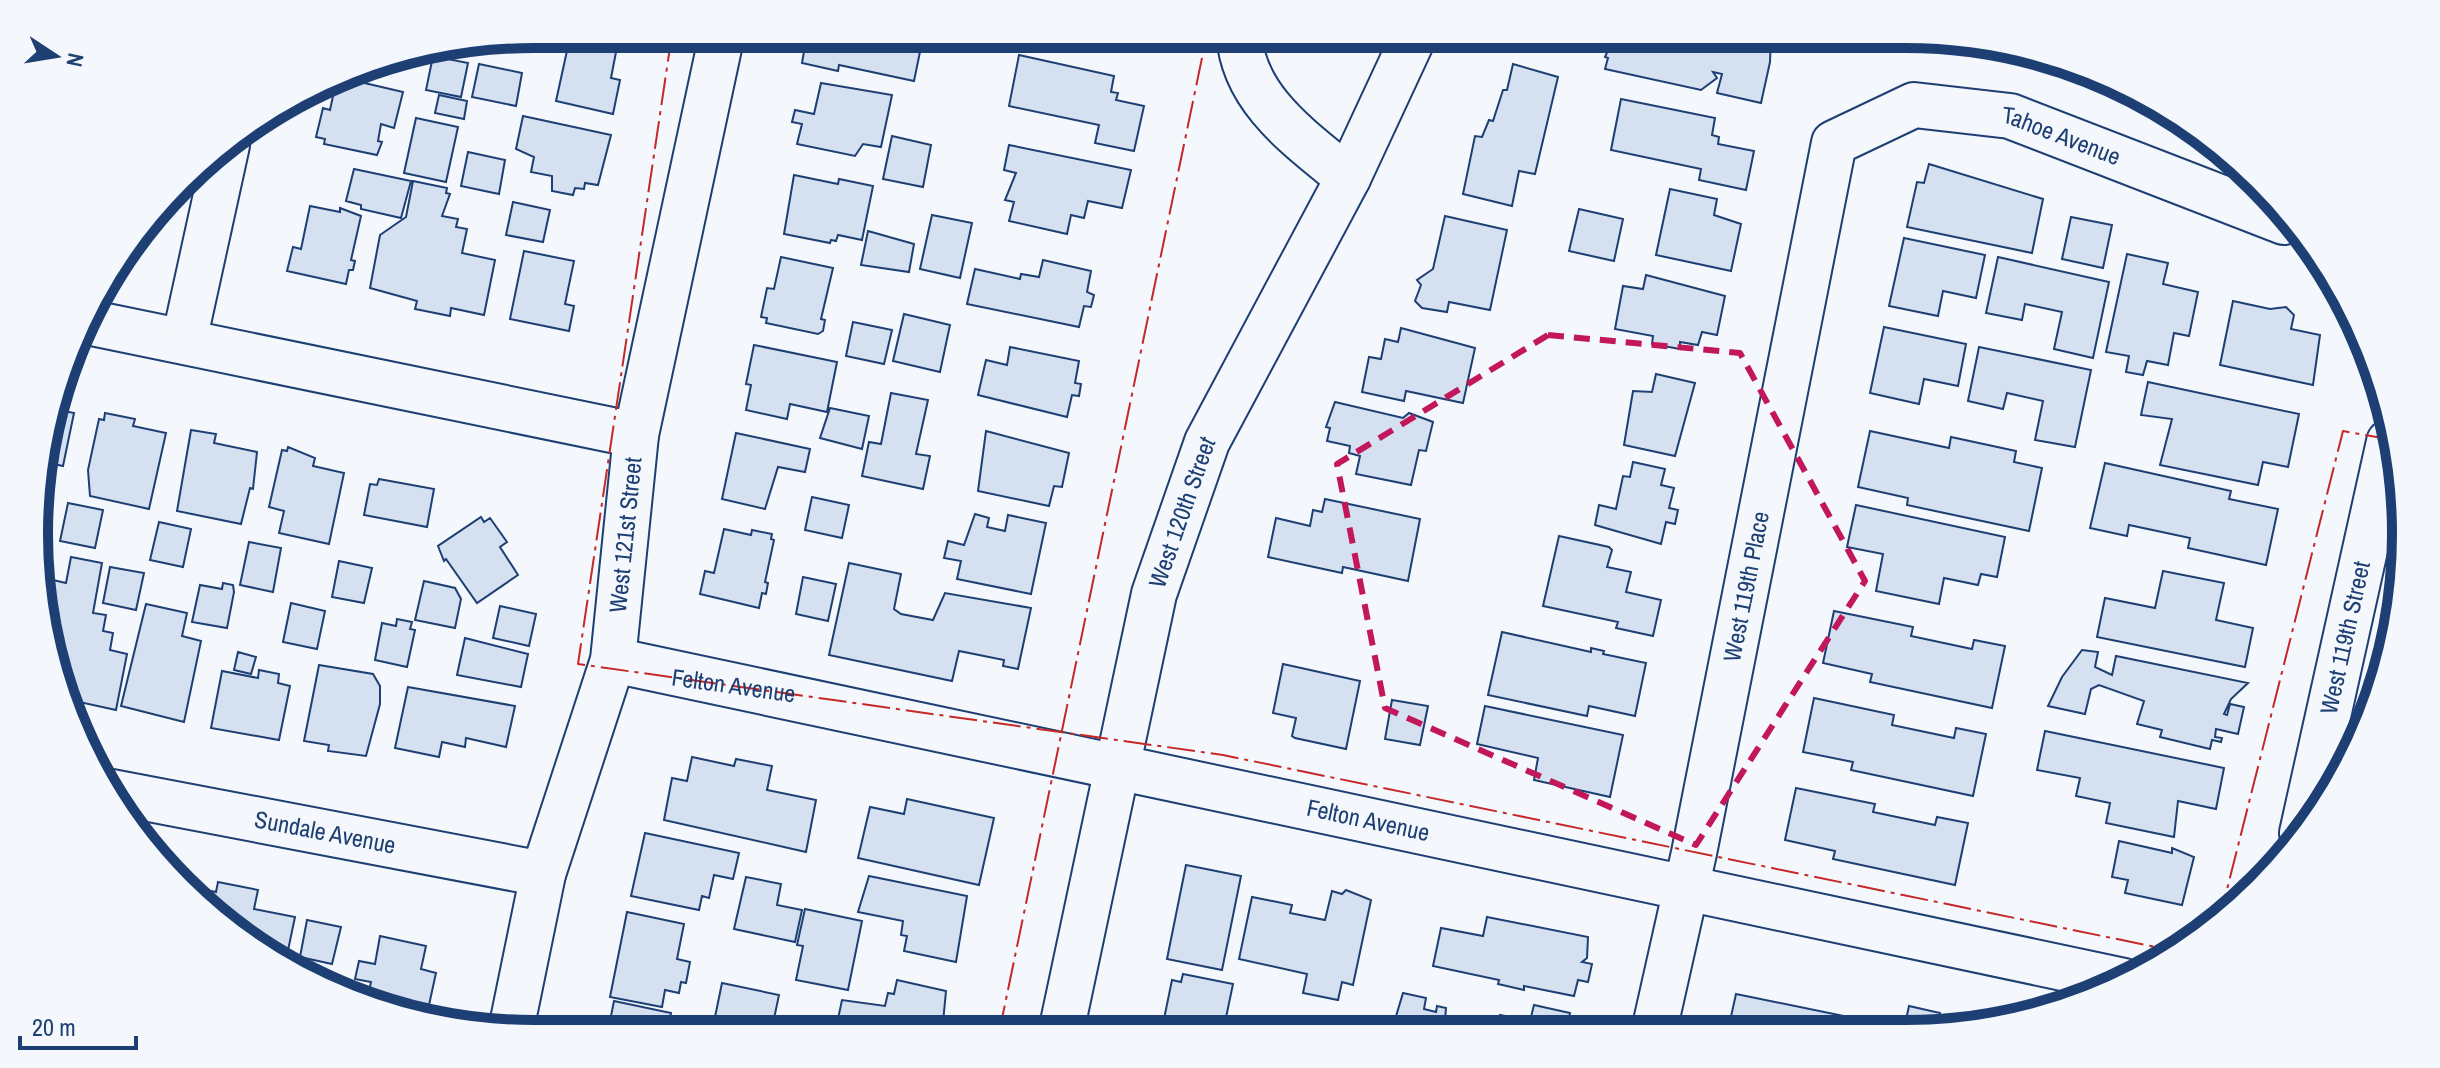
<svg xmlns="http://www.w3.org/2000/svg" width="2440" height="1068" viewBox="0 0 2440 1068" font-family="'Archivo Narrow',sans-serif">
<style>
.building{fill:#d5e0f0;stroke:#1d3f73;stroke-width:2}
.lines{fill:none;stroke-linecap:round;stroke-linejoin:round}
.minor-casing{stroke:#1d3f73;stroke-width:48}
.major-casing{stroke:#1d3f73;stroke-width:48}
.minor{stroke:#f4f7fb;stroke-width:44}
.major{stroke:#f4f7fb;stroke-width:44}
.power{stroke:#c62828;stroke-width:2;stroke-dasharray:28 6 4 6;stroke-linecap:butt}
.marked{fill:none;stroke:#c2185b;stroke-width:6;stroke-dasharray:16 10;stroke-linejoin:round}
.labels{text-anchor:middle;stroke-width:6;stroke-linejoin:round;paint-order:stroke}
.street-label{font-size:24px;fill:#1d3f73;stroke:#f4f7fb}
.rim{fill:none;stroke:#1d3f73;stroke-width:10}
</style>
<rect width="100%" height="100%" fill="#f4f7fb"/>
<path class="building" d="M807,34H904L903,39L922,42L914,81L839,65L838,71L802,63Z
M1605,34L1771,35L1770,62L1761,103L1717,93L1722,74L1713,72L1717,78L1701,90L1605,69L1608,58L1605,57L1611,44L1603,42Z
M570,37L617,47L611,78L620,80L613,114L556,101Z
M1019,55L1114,76L1111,92L1118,93L1116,100L1144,106L1134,151L1095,143L1099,125L1009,106Z
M433,56L468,63L461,97L426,90Z
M479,64L522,73L516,106L472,97Z
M1513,64L1558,77L1535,174L1519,171L1512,206L1463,194L1475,136L1482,137L1489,120L1493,121L1503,90H1507Z
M343,78L403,92L394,128L381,124L378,141L382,142L377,155L324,144L325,139L316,137L323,108L330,110L336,82Z
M821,83L892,95L881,147L863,144L855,156L797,144L802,124L792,122L795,110L814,114Z
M439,95L467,101L464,119L435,113Z
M1621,99L1715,118L1712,135L1719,137L1718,144L1754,151L1746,190L1699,180L1701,169L1611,150Z
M523,116L611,135L598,185L585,183L584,189L575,188L573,195L552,191V176L531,172L534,157L516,149Z
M416,118L458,127L446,182L404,173Z
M892,136L931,145L923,187L883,179Z
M1009,145L1131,170L1122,208L1088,201L1084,218L1071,215L1067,234L1009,221L1014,202L1005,200L1016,173L1004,170Z
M468,152L505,160L499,194L461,186Z
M1929,164L2043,199L2032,253L1907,227L1917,182L1924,183Z
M354,169L411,181L401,218L361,209V205L346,201Z
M794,175L838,184L839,179L873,186L862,240L838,235L836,241L831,240L830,243L784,234Z
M413,181L447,188L446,193L450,194L442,216L458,219L456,227L467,229L462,253L495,260L484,315L451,308L450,316L415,309L417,301L370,288L380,235L406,217Z
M1670,189L1717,199L1714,215L1741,224L1731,271L1656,255Z
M513,202L550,210L543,242L506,235Z
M310,206L340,212V208L361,216L351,260L355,261L353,270H349L346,284L287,271L293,247L301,249Z
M1579,209L1623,219L1614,261L1569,251Z
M932,215L972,223L960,278L920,269Z
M1445,216L1507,230L1490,310L1449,302L1447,312L1422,308L1415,301L1421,285L1417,280L1433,269Z
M2071,217L2112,225L2103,268L2062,259Z
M868,231L914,244L909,272L861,265Z
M1904,238L1985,255L1976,298L1943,291L1938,316L1889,306Z
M524,251L574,261L565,304L574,306L569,331L510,319Z
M2127,254L2168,263L2163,284L2198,292L2189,336L2174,333L2168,365L2147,361L2143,375L2126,372L2129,356L2106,352Z
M781,257L833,268L821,319L825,320L823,331L818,334L766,323L767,318L761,317L767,288L774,289Z
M1998,257L2109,282L2093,358L2054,349L2062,312L2025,304L2022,320L1986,313Z
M1043,260L1091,271L1087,292L1094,295L1091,307L1084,306L1079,327L967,304L975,269L1020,279L1021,274L1039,277Z
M1646,275L1725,296L1717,335L1702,332L1698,345L1680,342V349L1652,344L1653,336L1615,329L1623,286L1643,289Z
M2233,301L2270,309L2286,307L2294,315L2291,329L2320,335L2313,385L2220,365Z
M904,314L950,325L940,372L893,361Z
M853,322L892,330L884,364L846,356Z
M1884,327L1966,344L1958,386L1924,379L1919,404L1870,393Z
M1401,328L1475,348L1463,403L1406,391L1404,401L1362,392L1369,357L1381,359L1385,339L1398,342Z
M754,345L837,362L827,412L790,404L787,419L746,410L751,385L746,384Z
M1010,347L1079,361L1075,383L1081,384L1079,396L1072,395L1067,417L978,395L986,360L1007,365Z
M1979,347L2091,370L2075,447L2035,440L2043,401L2007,393L2003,409L1968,401Z
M1656,374L1695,383L1675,456L1624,445L1633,391L1652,392Z
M2148,382L2299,414L2288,467L2263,462L2258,485L2160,465L2172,419L2141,415Z
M891,393L928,400L916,454L930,456L923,489L862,476L869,442L881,444Z
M1335,402L1403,418L1409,413L1433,422L1426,451L1419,450L1411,485L1356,474L1360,456L1349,453L1350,446L1327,441L1330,428L1326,427Z
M830,408L869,416L862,449L820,438Z
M54,409L74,413L63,466L44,462V437Z
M105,413L135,419L133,426L166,433L149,509L90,496L88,470L99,419L104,420Z
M191,430L216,434L214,443L257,452L253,489L250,488L241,524L177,511Z
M986,431L1069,453L1062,487L1054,486L1049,506L978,491Z
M1870,431L1949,448L1951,437L2016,451L2014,462L2042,468L2029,531L1907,505L1908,498L1858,487Z
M736,433L810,449L805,472L778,467L765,509L722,499Z
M288,447L315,458L313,466L344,473L329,544L279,533L284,511L269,507L282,450L287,451Z
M1633,462L1665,469L1661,485L1674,488L1669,508L1678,510L1675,524L1666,522L1661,544L1595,525L1599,505L1616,509L1623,476L1630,477Z
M2105,463L2231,491L2229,499L2278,509L2266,565L2188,548L2190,538L2129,525L2127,536L2090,528Z
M379,479L434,489L427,527L364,515L370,484L377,485Z
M812,497L849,505L842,538L805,530Z
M1325,499L1420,519L1408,581L1343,567L1342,573L1268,557L1276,518L1310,526L1313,510L1322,512Z
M68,503L103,510L95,548L60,541Z
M1856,505L2005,537L1997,577L1981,574L1978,585L1944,578L1939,604L1876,591L1883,554L1847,547Z
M975,514L989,518L987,527L1005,531L1008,515L1046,523L1031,594L957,579L961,561L944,558L948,541L964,545Z
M481,517L484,522L490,518L507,542L500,547L518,575L477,603L446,559L444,561L438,546Z
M159,522L191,529L183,567L150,560Z
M724,529L751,535L752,530L772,534L771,539L774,540L765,582L768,583L766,594L762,593L759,608L700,594L705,571L714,573Z
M1559,536L1609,547L1612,550L1607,567L1631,572L1626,592L1661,600L1653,636L1616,628L1618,622L1543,606Z
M249,542L281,548L273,592L240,585Z
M44,553L52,555L44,591Z
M71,557L102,563L93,613L106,615L103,631L113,633L110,650L127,654L116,710L70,700L44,631L53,580L66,583Z
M339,561L372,568L364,603L332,597Z
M849,563L901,574L894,609L901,614L933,620L945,593L1031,608L1018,669L1003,666L1004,660L959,651L952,681L829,655Z
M110,567L144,573L136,610L103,603Z
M2163,571L2224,583L2216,620L2253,628L2245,667L2097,637L2105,598L2155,608Z
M803,577L836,584L828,621L796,614Z
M424,581L455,588L461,599L455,628L415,620Z
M223,583L233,585L234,592L227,628L192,622L200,585L222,589Z
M291,603L325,611L317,649L283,642Z
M146,604L187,613L182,636L201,641L184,722L121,706Z
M500,606L536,614L529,646L493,638Z
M1834,611L1913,627L1911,636L1972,649L1974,640L2005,646L1992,708L1870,682L1872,674L1823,663Z
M397,619L412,622L410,629L415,630L407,667L375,660L382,623L396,626Z
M1502,632L1591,652V648L1604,651L1603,654L1646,663L1635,716L1589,706L1587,716L1488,695Z
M465,638L528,654L521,687L457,675Z
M2082,650L2098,652L2095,667L2112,675L2116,656L2248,683L2231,699L2224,714L2227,715L2230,704L2244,707L2238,734L2216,729L2215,737L2222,738L2221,742L2212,740L2210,749L2160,737L2162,730L2137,724L2144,701L2099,685L2091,689L2085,714L2048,706L2062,677Z
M238,652L256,657L251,674L234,670Z
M1283,664L1360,681L1346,749L1295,738L1292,736L1296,718L1273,713Z
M319,665L373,674L380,686V704L366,756L328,751L329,745L304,741Z
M259,670L279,674L278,683L290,686L279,740L211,728L222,671L258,678Z
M408,687L515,706L506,747L466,738L465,747L442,742L439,757L395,748Z
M1814,698L1894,715L1892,725L1954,738L1956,728L1986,734L1973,796L1851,770L1853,762L1803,752Z
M1392,700L1428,706L1420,745L1385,739Z
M1485,706L1623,735L1610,797L1534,780L1538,758L1477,744Z
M2045,731L2224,768L2216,809L2178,801L2174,837L2106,823L2110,803L2076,796L2080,778L2037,770Z
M692,757L734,766L736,759L772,766L767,790L816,800L806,852L664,820L672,778L687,781Z
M1796,788L1875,804L1873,812L1935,825L1937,817L1968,823L1955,885L1833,859L1835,851L1785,840Z
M907,799L994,818L979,885L858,858L870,807L904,814Z
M645,833L739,853L733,879L714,875L709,898L702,896L699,910L631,896Z
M2119,841L2172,853V848L2194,857L2182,905L2125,893L2128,880L2112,877Z
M1186,865L1241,876L1222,970L1167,959Z
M869,876L967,896L956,962L904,951L907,936L901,935L903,921L858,912Z
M746,877L781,884L777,905L802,910L795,942L734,929Z
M218,882L258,890L254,909L295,917L287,955L268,951L229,930L192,887L216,892Z
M1346,890L1371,900L1353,985L1342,982L1338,1000L1303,993L1307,974L1239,959L1252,897L1292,905L1290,913L1325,920L1332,891L1342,894Z
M805,909L862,921L848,990L796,980L803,946L797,945Z
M627,912L684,924L677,959L690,962L686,983L681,982L679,993L665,990L662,1007L610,997Z
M1487,917L1588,937L1587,958L1582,962L1592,964L1588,982L1578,980L1574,996L1524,986V990L1498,984L1499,980L1433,966L1441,928L1483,936Z
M307,920L341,927L332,964L300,957Z
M380,936L426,946L421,969L436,973L427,1014L367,1001L371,982L355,979L359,961L375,964Z
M1183,974L1233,984L1223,1032L1164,1019L1172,980L1181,982Z
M897,980L946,991L942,1033H835L842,1000L885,1006L888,993L894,994Z
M722,983L779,995L772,1028L715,1017Z
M1403,993L1426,998L1424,1009L1436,1012L1437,1006L1446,1008L1444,1031H1401L1402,1025L1394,1023Z
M1736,994L1873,1022L1874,1018L1904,1029L1909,1006L1940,1013L1937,1030H1728Z
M614,1001L671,1013L667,1034H601L602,1025L609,1026Z
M1534,1005L1570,1013L1566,1031H1496L1500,1015L1530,1021Z
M1266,1018L1305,1025L1304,1032H1264Z
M1959,1021L1985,1026L1957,1030Z"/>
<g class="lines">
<defs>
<g id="minor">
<path d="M1239,34C1243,100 1301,139 1348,178"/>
<path d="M87,322L636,435"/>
<path d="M184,341L227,145"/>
<path id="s1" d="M613,660L2124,981"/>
<path id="s2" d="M107,791L543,874"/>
<path id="s3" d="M2302,833L2389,442"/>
<path id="s4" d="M511,1030L543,874L613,660L636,435L722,34"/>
<path id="s5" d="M1654,1031L1694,853L1834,143L1914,105L2010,116L2284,222"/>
</g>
<g id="major">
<path id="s6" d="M1061,1032L1154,594L1207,442L1348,178L1415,34"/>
</g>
</defs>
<use href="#minor" class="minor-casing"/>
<use href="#major" class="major-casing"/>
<use href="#minor" class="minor"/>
<use href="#major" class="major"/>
<g class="power">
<path id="s7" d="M672,34L578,664L1223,755L2175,951"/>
<path d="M2219,921L2343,431L2388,439"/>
<path d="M999,1033L1207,34"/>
</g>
</g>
<path class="marked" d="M1548,335L1740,353L1865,581L1696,845L1385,708L1337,464Z"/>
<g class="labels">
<g class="street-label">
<text dy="8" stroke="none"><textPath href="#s5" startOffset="1146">Tahoe Avenue</textPath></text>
<text dy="8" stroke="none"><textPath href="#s6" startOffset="534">West 120th Street</textPath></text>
<text dy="8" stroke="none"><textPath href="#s4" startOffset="510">West 121st Street</textPath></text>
<text dy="8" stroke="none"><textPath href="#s5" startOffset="454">West 119th Place</textPath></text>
<text dy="8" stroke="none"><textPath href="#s3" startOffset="200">West 119th Street</textPath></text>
<text dy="8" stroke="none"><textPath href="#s7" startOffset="794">Felton Avenue</textPath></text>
<text dy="8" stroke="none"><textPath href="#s1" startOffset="772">Felton Avenue</textPath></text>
<text dy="8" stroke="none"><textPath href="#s2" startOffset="222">Sundale Avenue</textPath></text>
</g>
</g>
<path d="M0 0H2440V1068H0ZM534 48H1906A486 486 0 0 1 2392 534V534A486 486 0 0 1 1906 1020H534A486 486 0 0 1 48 534V534A486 486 0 0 1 534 48Z" fill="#f4f7fb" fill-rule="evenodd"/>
<path class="rim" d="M534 48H1906A486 486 0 0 1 2392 534V534A486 486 0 0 1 1906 1020H534A486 486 0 0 1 48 534V534A486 486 0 0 1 534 48Z"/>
<g transform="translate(56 56) rotate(102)" stroke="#f4f7fb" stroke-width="6" paint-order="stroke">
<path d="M0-6L14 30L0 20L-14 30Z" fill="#1d3f73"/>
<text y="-12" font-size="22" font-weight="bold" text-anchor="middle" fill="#1d3f73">N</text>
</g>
<path d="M20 1036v12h116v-12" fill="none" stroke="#1d3f73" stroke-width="4"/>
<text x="32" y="1036" font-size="24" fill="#1d3f73" stroke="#f4f7fb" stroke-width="6" paint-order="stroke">20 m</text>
</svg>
